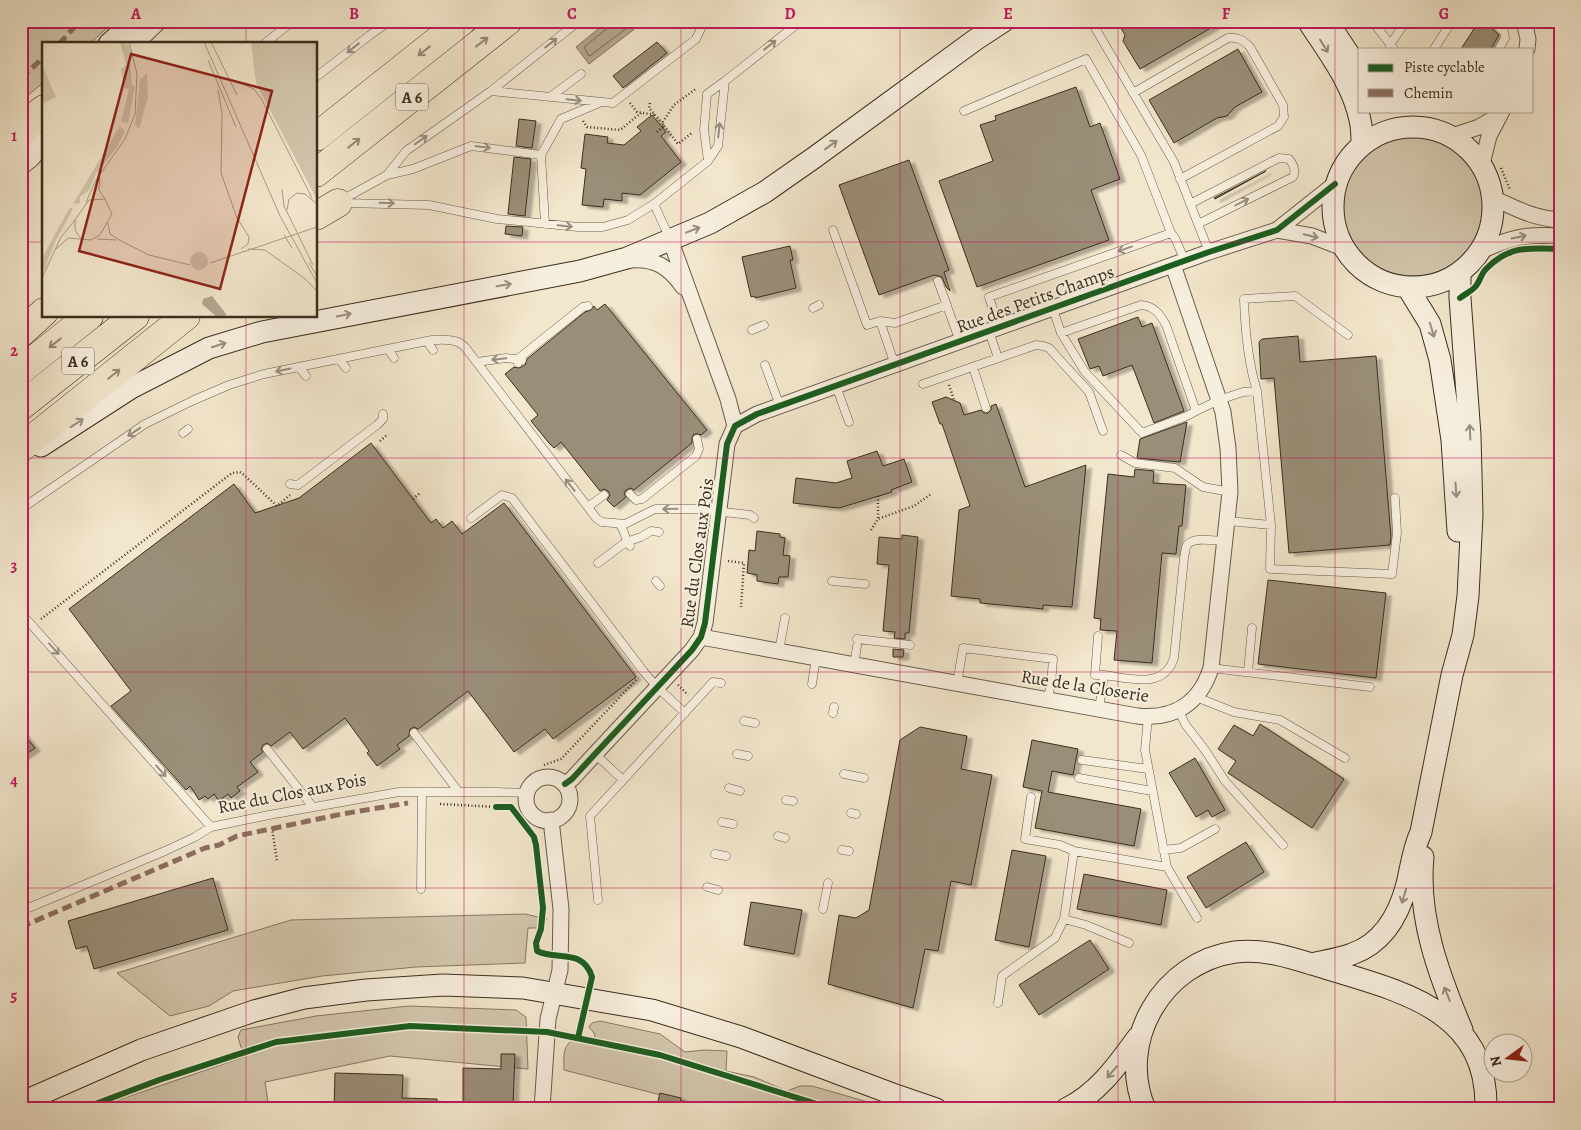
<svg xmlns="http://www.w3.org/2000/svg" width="1581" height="1130" viewBox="0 0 1581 1130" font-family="Alegreya,serif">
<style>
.green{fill:#d3c7ae;stroke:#867a66}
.water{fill:#b3a790;stroke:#837762}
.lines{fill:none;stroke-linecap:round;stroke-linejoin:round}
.shore{stroke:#766a56;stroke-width:1}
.building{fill:#9a8e78;stroke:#3a2e1d;filter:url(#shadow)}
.service-casing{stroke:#685c49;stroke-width:9}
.minor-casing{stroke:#685c49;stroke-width:17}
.tertiary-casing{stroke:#685c49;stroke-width:21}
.secondary-casing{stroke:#3a2e1d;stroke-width:23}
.motorway-casing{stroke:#3a2e1d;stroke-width:29}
.path{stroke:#3a2e1d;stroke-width:2.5;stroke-dasharray:1 2.5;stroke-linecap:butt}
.service{stroke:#f7efde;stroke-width:8}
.minor{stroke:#f7efde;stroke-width:15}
.tertiary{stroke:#f7efde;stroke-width:19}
.secondary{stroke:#f7efde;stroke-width:21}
.motorway{stroke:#f2e6cc;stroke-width:28}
.quiet{stroke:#8d6e63;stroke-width:5;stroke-dasharray:10 5;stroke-linecap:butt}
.cycleway-casing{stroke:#f7efde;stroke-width:9}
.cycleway{stroke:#1b5e20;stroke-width:6}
.oneway{stroke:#968a74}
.oneway2{stroke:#988e7e}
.grid{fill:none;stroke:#c2185b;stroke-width:1;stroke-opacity:0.55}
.labels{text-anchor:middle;stroke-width:4;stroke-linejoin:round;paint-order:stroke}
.shield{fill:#f7efde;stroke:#736857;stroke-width:1}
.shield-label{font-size:16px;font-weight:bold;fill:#3a2e1d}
.street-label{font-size:18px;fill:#3a2e1d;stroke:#f7efde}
.inset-road{fill:none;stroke:#a89c86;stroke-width:1}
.view{fill:#8f2418;fill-opacity:0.15;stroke:#8f2418;stroke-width:2.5}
.inset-edge{fill:none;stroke:#3a2e1d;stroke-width:2.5}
.neatline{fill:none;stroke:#c2185b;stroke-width:2}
.grid-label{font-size:16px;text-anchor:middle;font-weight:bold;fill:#c2185b}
</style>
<defs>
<filter id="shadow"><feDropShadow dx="5.5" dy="3" stdDeviation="1" flood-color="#0004"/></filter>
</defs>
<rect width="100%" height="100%" fill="#f2e6cc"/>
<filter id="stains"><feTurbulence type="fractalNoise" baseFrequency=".004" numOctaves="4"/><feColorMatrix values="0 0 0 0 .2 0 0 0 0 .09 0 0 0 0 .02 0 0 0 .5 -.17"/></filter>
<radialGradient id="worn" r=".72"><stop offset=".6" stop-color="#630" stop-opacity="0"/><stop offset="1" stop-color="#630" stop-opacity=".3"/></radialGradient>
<path class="green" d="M21,21H115L89,44H44V82L21,101Z
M1343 206a70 70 0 1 1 140 0a70 70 0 1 1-140 0Z
M525,914L547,919L541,928H528L525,963L416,967L322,976L233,991L209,1006L170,1016L117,973L291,920Z
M409,1006L516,1010L526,1017L528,1069L390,1056L265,1082L269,1109H92L244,1057L238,1037L241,1030L316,1016Z
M600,1021L660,1034L685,1052L704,1050L727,1051L726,1071L754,1077L787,1091L800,1086H812L892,1109H715L564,1070C564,1058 562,1048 572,1040L585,1043L596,1041L594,1033L589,1027L592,1023Z"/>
<path class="water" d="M608,21H639L641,24L589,64L576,47Z"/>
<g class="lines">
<path class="shore" d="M611,21L609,27L584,47L589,56L591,55L636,21"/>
</g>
<path class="building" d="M1117,21H1223L1140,69L1123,41L1125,35Z
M1479,21L1490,27L1499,35L1491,49H1461Z
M657,42L667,53L623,88L613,76Z
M1238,49L1262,92L1235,107L1227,116L1217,118L1174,143L1149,100Z
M1076,87L1090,127L1100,123L1120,179L1091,190L1109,240L977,287L939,181L993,161L980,125L996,120L995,116Z
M652,115L666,132L661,136L681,162L640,195L622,193V201L604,199L603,207L582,205L586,169L581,168L585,134L608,137L607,143L624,145L641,131L637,127Z
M519,119L536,121L532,148L516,146Z
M514,157L531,159L525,216L508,214Z
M909,160L949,270L944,272L950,291L946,287L942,277L934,275L879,295L839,185Z
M1266,171L1215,199L1214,198Z
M506,226L523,227L522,236L505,234Z
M790,246L793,260H790L796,288L755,298V296L751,297L742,257Z
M605,304L707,430L701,435L698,434H694L692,438V443L634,490L631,488L626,490L624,493L626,497L614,507L607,500L610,495L608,491L604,489L600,491L561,442L554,448L549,443L531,421L538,415L505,374L514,367L519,368L525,365L527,359L585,312L591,310L594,306L597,310Z
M1138,317L1142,327L1152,323L1184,411L1154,423L1132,365L1103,376L1099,366L1090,369L1078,339Z
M1298,336L1300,362L1376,356L1391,537L1390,545L1289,553L1274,378L1261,379L1259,342L1262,339Z
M946,397L960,403L964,415L981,410L984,413H988L991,410V406L996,404L1025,487L1086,465L1072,607L1043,605V609L1023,607L980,603V599L951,596L959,510L970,506L942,424H940L932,402Z
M1187,422L1180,462L1137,458L1140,439Z
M371,443L431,523L436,519L443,528L452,521L462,534L504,503L636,677L553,739L545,729L514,752L468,691L418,729L414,727L410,729L409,736L397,745L400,749L377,766L367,753L369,751L345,718L303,749L290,732L271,746L267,743L263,745L261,749L263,752L250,762L258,772L237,787L240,791L231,798L228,794L219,801L214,794L208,799L205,796L199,800L190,786L186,790L111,706L131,691L69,609L234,484L255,513L299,498Z
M877,451L883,466L904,459L912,482L891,490L892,492L839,508L793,503L796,478L836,483L852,478L847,461Z
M1135,469L1154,471L1153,483L1186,485L1182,526H1179L1176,554L1162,553L1152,663L1114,660L1117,631L1100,630L1101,619L1094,618L1108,474L1134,477Z
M757,531L780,534V537L785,538L783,555L790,556L788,577H779L778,584L757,581V575L747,573L749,550L755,551Z
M902,535L918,537L909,633H905V639L894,638L895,632L883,631L889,565L877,564L879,537L902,539Z
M1268,580L1386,593L1376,678L1258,664Z
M893,649L904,650L903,657H893Z
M1260,724L1344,779L1312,828L1228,773L1236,761L1218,749L1234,725L1253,736Z
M920,727L967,736L961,769L992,775L971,885L951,881L938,951L925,949L913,1008L828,984L839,915L856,918L869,910L900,740Z
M21,731L35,748L21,758Z
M1032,740L1078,749L1073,775L1052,771L1048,792L1141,809L1134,846L1035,828L1042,791L1023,787Z
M1195,758L1225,810L1212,817L1208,810L1196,817L1169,773Z
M1246,842L1264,872L1206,908L1187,877Z
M1012,850L1046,856L1029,947L995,940Z
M1084,874L1167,890L1161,925L1077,909Z
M213,878L228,930L94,969L87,946L76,949L68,921Z
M751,902L802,910L794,954L744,945Z
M1090,940L1109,969L1039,1015L1019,985Z
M501,1054H515L513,1105L463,1103V1068L501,1069Z
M335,1073L403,1075L402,1098L437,1099V1109H334Z
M660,1093L681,1098L679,1109H656Z"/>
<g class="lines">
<defs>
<path id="service" d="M1091,21L1174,162L1209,252
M1372,21L1394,49
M1492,21L1504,32L1505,38L1499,49
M264,44L293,21
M1390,49V45L1406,21
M1434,49L1452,21
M316,77L370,35L390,21
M491,91L613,103L696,39L702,26V21
M1133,93L1228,38C1238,37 1243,40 1250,47L1283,105L1284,117L1278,126L1180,179
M550,97L581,74
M964,111L1086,59L1141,155L1171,233L1175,238L1185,261
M541,155L545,224
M708,161L704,130L707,94L725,81
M387,175L406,151L491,91L579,21
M342,200L387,175L413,169L471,146L541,155L561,119L599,103
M343,203L429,205L497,219L578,227H603L628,220L654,204L708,161L718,146L725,81L801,21
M654,204L670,239
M1190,204L1279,158L1289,159C1294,165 1296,170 1293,177L1198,224
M833,230L867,325L880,321L895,323L947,305
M938,281L960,342
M813,308L819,305
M1053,309L1061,333L1141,305C1154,306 1160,314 1166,325L1196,411L1219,400L1243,392L1257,391
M880,321L895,365
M999,328L989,297L1171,233
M752,330L764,325
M989,331L998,358
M1061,333L1085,372L1142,433L1187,416L1196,411
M1348,335L1295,296L1244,299C1245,330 1248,362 1257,391L1271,525L1270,569L1392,574L1397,533L1395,498
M427,341L433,350
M388,349L394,358
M339,359L346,368
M477,362L506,358L522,360
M518,363L519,358L583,307L588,306
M765,365L780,406
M299,367L306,376
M973,367L986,408
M923,384L1036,345L1043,346L1049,348L1089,392L1103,431
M836,386L849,422
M183,433L188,429
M1121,455L1135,463L1175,468L1203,487L1230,492
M290,484L298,485L377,425L383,419V414
M630,494L636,500L642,499L696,456L699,449L697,439
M588,507L604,495
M21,509L145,424L194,400L229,385L264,374L432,340C444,340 456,338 465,347L597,519L602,522L625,524L655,509H697L750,515L754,518
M471,518L502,495L512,498L644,672L657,687L685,713
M1228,521L1271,525
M619,524C626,531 624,539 630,546
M598,563L626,542L641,537L651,531L659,532
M656,581L660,586
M832,581L865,584
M21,613L211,827
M1098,636L1095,675H1104
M857,639L910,645
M779,651L785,618
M854,666L857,646
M1211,668L1370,687
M1248,672L1252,628
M812,684L816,658
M957,684L963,648L1053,659L1051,685L1047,700
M1196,697L1234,712L1280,720L1345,758
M1099,709L1104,675C1129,678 1164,690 1174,658L1184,558C1185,555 1185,548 1187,545C1194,536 1215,541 1225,541
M1179,710L1185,724L1205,750L1225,781L1283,845
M833,713L834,707
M744,721L755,723
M414,733L458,791
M267,749L313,807
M595,754L623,780
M737,754L748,756
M1082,760L1148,769
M844,774L864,778
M1079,778L1152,791
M729,788L740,791
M1031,797L1025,839L1060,845L1074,851
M786,800L793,801
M851,813L856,814
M722,822L733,824
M778,836L785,838
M842,850L849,851
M1163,850L1181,848L1215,829
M715,854L726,856
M1167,867L1197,918
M707,887L718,890
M421,889L422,792
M598,900L590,816L713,682L721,683
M823,909L828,883
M21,911L165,851L195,837L211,827L269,815L399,792H497L527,793
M1064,919L1086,925L1129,943
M998,1003L1002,976L1055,938L1064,919L1074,851L1167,867L1145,750L1148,717"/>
<path id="minor" d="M1524,21L1528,39L1527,49
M1452,136L1479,127L1498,116
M1482,164L1489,136L1502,111
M1493,198C1517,209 1533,218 1560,220
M1277,230L1312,236L1343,248
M670,239L728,399L735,426
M1481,251C1512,237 1525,234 1560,236
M630,260C655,258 669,267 683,287
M701,637L1137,716C1174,720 1200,703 1211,668L1230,492L1228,448L1223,412L1173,265
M526 799a22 22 0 1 1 44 0a22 22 0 1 1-44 0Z
M565,784L572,779L595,754L692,650L701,637L705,623L727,444L735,426L757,414L1209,252L1277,230L1335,184
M542,1109L548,1019L560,970L561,909L551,820"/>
<path id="tertiary" d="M133,44L157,21
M21,165L30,158L44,141"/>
<path id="secondary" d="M1308,21C1328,52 1353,84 1360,120C1362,128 1362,136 1362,143
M1327,21L1360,71
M109,44L135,21
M1333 207a80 80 0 1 1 160 0a80 80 0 1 1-160 0Z
M1408,288L1430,324L1440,360L1452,440L1458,531
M41,446L131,388L209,348L262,332L580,271L627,258L710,223L765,192L815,157L975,40L1004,21
M1423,857C1417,917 1439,975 1462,1030
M1311,964C1324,961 1339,959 1352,954C1383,943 1399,915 1407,884C1411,867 1413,849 1421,832L1452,675L1463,635L1468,596L1472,515L1470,435L1460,298V273
M21,1104L34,1097L141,1050L254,1011L304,998L366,990L443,985L523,988L652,1010L741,1037L898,1096L936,1109
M1066,1109C1098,1093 1117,1066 1138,1037
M1145,1109C1116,1041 1163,962 1235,952C1267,948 1298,960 1328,969C1403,992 1488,1011 1486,1109"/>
<path id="motorway" d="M21,135L35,116L44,109
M316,137L462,21
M316,173L508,21
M316,216L338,203
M21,333L44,312
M21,370L89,316
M21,406L135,316
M21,448L186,316"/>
</defs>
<use href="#service" class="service-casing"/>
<use href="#minor" class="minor-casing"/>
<use href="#tertiary" class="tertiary-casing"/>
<use href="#secondary" class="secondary-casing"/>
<use href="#motorway" class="motorway-casing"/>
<path class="path" d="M630,103L637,112L656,115
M650,103L649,108L662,123
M583,121L587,127L620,130L641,113
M664,126L678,144L693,132
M657,132L664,126L662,123L674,105L697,88
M1501,168L1510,190
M949,385L954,400
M380,441L388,434
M878,496V519
M413,499L420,493
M871,530L878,519L914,506L931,494
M728,561L744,563L741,607
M41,619L232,473L240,472L244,475L277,506L290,495
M678,685L688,695
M544,765L561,759L637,679
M440,804L496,807
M272,828L277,861"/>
<use href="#service" class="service"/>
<use href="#minor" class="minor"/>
<use href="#tertiary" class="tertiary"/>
<use href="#secondary" class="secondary"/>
<use href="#motorway" class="motorway"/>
<path class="quiet" d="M59,44L80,21
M21,78L44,57
M21,927L205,848L219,845L237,836L342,814L408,803"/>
<defs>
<path id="cycleway" d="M1460,298C1465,294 1472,291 1476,286C1480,281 1481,274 1486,269C1509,245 1530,248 1560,249
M565,784L572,779L595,754L692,650L701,637L705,623L727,444L735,426L757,414L1209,252L1277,230L1335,184
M496,807H511L534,837L536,845L543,908L541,929L536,943L537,951C557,961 583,948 592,977L578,1038
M82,1109L159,1080L276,1042L410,1026L547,1032L660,1055L833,1109"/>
</defs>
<use href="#cycleway" class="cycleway-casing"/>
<use href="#cycleway" class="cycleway"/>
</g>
<defs><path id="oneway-shaft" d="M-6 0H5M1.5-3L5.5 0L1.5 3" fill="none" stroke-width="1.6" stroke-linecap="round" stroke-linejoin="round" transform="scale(1.25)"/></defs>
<g class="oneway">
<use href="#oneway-shaft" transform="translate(482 42) rotate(-38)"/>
<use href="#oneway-shaft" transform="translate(424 51) rotate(142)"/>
<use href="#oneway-shaft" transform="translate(354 143) rotate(-38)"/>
<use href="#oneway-shaft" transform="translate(55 343) rotate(142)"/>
<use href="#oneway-shaft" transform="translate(114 374) rotate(-39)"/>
</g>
<g class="oneway2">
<use href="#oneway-shaft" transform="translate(551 43) rotate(-38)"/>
<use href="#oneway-shaft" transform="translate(770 45) rotate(-38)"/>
<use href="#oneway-shaft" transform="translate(1324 46) rotate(58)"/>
<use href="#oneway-shaft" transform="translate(353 48) rotate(142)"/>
<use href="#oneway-shaft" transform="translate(574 100) rotate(6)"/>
<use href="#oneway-shaft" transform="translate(719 130) rotate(-84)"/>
<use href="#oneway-shaft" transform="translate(421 140) rotate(-35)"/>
<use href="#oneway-shaft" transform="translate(831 145) rotate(-36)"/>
<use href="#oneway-shaft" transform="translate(483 147) rotate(8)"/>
<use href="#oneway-shaft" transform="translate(1242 202) rotate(-27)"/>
<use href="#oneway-shaft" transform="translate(387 203) rotate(2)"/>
<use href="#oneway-shaft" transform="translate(565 226) rotate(6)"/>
<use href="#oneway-shaft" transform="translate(693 230) rotate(-21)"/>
<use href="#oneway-shaft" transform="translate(1311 236) rotate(13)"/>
<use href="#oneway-shaft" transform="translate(1519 237) rotate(-12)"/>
<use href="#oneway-shaft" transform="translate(1125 249) rotate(160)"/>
<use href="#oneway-shaft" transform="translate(504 285) rotate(-10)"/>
<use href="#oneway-shaft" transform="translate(344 315) rotate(-11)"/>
<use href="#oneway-shaft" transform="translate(1432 330) rotate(73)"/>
<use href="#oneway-shaft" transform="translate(219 345) rotate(-18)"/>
<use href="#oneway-shaft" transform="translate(499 359) rotate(174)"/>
<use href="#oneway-shaft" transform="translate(283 370) rotate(169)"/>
<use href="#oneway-shaft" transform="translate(77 423) rotate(-33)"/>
<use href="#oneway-shaft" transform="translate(134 432) rotate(146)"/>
<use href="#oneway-shaft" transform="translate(1470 432) rotate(-93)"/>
<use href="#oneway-shaft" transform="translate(570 485) rotate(-128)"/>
<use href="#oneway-shaft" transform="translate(1456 490) rotate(86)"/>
<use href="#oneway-shaft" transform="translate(670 509) rotate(179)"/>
<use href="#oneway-shaft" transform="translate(54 649) rotate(48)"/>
<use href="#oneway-shaft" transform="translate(161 771) rotate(48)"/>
<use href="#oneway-shaft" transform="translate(1404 896) rotate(107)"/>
<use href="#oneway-shaft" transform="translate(1447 994) rotate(-112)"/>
<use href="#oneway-shaft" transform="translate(1112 1072) rotate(131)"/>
</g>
<path class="grid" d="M246,21V44M464,21V1109M681,21V1109M900,21V1109M1118,21V1109M1335,21V1109M21,242H44M316,242H1560M246,316V1109M21,458H1560M21,672H1560M21,888H1560"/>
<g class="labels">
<g class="shield">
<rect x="396" y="83.5" width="32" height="27" rx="4"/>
<rect x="62" y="347.5" width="32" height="27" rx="4"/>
</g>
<g class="shield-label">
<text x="412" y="103">A 6</text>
<text x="78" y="367">A 6</text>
</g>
<g class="street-label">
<text transform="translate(1035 299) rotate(-20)" y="6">Rue des Petits Champs</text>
<text transform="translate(697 553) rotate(-82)" y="6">Rue du Clos aux Pois</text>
<text transform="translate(1085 686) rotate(9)" y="6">Rue de la Closerie</text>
<text transform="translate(292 793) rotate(-11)" y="6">Rue du Clos aux Pois</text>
</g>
</g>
<g transform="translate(42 42)">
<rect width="275" height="275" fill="#f2e6cc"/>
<path d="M78,0L87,3L90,44H93L86,81L79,80L87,47L82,46L79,27L84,23ZM209,0H275V158L214,41ZM0,23L14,55L4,60L0,59ZM105,32L106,55L97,87L93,83L98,37ZM78,84L83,90L75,105L54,132L47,148L38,155V161L31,162ZM28,165L31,167L13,200L3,227L0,228V216ZM148 219a9 9 0 1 1 18 0a9 9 0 1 1-18 0Z" fill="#d3c7ae"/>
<path d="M170,254L184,272L183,275H175L160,262L161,257Z" fill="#b3a790"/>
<path class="inset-road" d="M162,0L238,174L275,241M169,0L195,53M166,18L194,85M188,37L212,47L220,58M176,48L180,71L179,131L195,176L207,195L206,202L199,207M220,58L270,156M58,135L57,148L63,157M240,147L242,164L271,223M44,160L54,138L83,97L93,72L95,32L87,0M245,168L247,157L255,151L263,152L275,162M66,181L68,192L79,199L107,213L148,223M242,193L250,206M55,197L74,198M14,207L26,196L49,198L58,193L70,172L63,157L47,158L33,178V188L39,197M206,207L223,208L262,236L275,249M168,221L275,185M267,221L275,234M0,236L19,195L33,178"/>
<path class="view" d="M89,12L230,49L178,247L37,209Z"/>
<rect width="275" height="275" class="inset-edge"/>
</g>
<rect width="1581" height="1130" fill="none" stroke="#f2e6cc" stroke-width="55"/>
<rect x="1358" y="48" width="175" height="65" fill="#f7efde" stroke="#aba291"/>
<rect x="1368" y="64" width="25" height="8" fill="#1b5e20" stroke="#aba291"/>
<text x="1404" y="72" font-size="15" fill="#3a2e1d">Piste cyclable</text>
<rect x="1368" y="89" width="25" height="8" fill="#8d6e63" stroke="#aba291"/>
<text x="1404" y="98" font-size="15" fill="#3a2e1d">Chemin</text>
<g transform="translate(1508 1058) rotate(255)"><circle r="24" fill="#f7efde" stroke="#aba291"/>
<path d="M0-4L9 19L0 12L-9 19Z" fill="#8f2418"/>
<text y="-8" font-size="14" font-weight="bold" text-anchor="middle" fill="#3a2e1d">N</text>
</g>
<rect x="28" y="28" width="1526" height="1074" class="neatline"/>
<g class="grid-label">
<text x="136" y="19">A</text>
<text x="354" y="19">B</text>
<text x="572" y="19">C</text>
<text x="790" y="19">D</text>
<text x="1008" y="19">E</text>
<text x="1226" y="19">F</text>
<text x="1444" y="19">G</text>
<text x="14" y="141">1</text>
<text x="14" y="356">2</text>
<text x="14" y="571">3</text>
<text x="14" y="786">4</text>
<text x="14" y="1001">5</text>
</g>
<rect width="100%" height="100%" filter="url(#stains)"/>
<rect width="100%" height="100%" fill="url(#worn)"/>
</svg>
